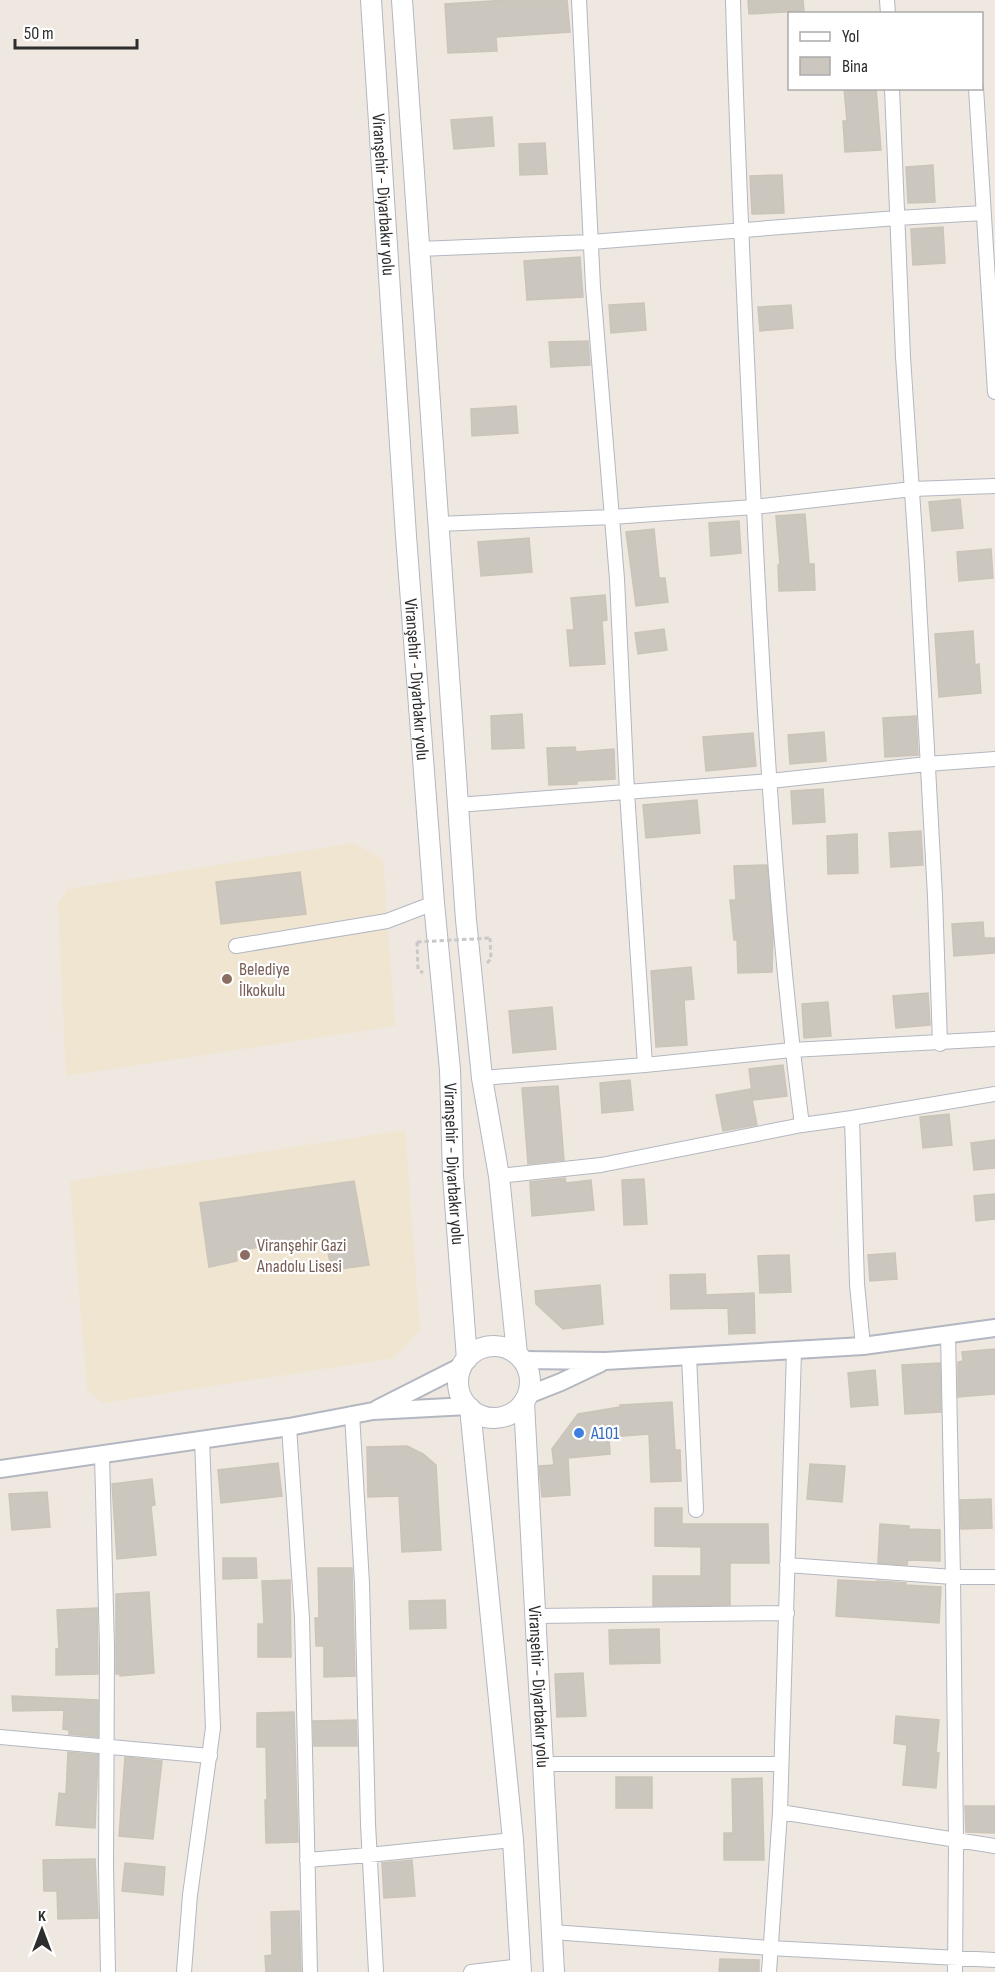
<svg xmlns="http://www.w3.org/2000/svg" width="995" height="1972" viewBox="0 0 995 1972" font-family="'Sofia Sans Condensed',sans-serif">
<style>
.education{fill:#f0e5d0}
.building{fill:#cbc6be;stroke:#cbc4b9;stroke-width:1.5}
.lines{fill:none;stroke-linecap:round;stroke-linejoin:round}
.minor-casing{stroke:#b3b7c1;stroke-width:16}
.tertiary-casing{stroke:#b3b7c1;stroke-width:20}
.secondary-casing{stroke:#b3b7c1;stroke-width:22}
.path{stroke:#c8c8c8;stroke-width:3;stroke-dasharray:4.5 3;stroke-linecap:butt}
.minor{stroke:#fff;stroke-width:14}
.tertiary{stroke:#fff;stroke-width:16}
.secondary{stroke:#fff;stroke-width:20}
.path-bridge{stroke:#c8c8c8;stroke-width:3;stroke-dasharray:4.5 3;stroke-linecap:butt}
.education-dot{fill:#8d6e63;stroke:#fff;stroke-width:2}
.shop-dot{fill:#3f7fe0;stroke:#fff;stroke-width:2}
.labels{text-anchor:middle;stroke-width:4.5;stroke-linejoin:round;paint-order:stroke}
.street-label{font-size:18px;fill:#2d2d2d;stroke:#fff}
.education-label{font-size:18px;fill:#785e54;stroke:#fff;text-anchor:start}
.shop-label{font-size:18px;fill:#366cbe;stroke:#fff;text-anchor:start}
</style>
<rect width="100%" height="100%" fill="#efe8e0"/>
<path class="education" d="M353,843L383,859L395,1026L66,1076L58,903L68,889Z
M405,1130L420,1330L394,1358L103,1403L87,1390L70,1181Z"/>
<path class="building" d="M507,0H567L570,32L496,37L497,51L448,53L445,4Z
M748,0H803L804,11L749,14Z
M844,88H876L881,150L845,152L843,121H847Z
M492,117L494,146L454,149L451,120Z
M545,143L547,174L520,175L519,144Z
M933,165L935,202L908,203L906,167Z
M782,175L784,213L752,214L750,176Z
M943,227L945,263L913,265L911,229Z
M580,257L583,297L527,300L524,261Z
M644,303L646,330L611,333L609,305Z
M791,305L793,328L760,331L758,307Z
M588,341L590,365L551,367L549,342Z
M516,406L518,433L472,436L471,409Z
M960,499L963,528L932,531L929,502Z
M805,514L809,564H814L815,590L779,591L778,565H780L776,516Z
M739,521L741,553L711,556L709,523Z
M654,529L659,578H665L668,602L636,606L626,532Z
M529,538L532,572L481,576L478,542Z
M991,549L993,578L959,581L957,552Z
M605,595L607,620L602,621L605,664L570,666L567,630H574L571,598Z
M664,629L667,650L638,654L635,633Z
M973,631L975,665L979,664L981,693L939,697L935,634Z
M522,714L524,748L492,749L491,716Z
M916,716L918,755L885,757L883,718Z
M824,732L826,761L790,764L788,735Z
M753,733L756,766L706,771L703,737Z
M575,747L576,752L614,749L615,779L577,781V784L549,785L547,748Z
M823,789L825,822L793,824L791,791Z
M697,800L700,833L646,838L643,805Z
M921,831L923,865L891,867L889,833Z
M857,834L858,873L828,874L827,836Z
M767,865L773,937L772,972L738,973L737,940H734L730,900H736L734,866Z
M300,872L306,914L221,924L216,882Z
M983,922L984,938H995V953L954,956L952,924Z
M691,967L694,999L684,1000L687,1045L656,1047L651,971Z
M928,993L930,1025L896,1028L893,996Z
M828,1002L831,1036L804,1038L802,1004Z
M552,1007L556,1049L513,1053L509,1011Z
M783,1065L787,1096L753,1100L749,1069Z
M630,1080L633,1110L602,1113L600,1083Z
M558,1086L564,1160L528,1164L522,1088Z
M750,1089L757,1125L723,1131L716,1095Z
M949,1114L952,1145L923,1148L920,1117Z
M995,1140V1168L974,1170L971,1143Z
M565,1178L566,1183L591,1180L594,1210L532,1216L530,1182Z
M644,1179L647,1224L624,1225L622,1180Z
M354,1181L369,1265L332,1270L325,1240L236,1250L237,1261L209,1267L200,1203Z
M995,1194V1219L976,1221L974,1196Z
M895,1253L897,1279L870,1281L868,1255Z
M789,1255L791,1292L760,1293L758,1256Z
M705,1274L706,1295L754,1293L755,1333L729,1334L728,1308L671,1309L670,1275Z
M600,1285L603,1324L563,1329L536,1304L535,1291Z
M995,1349V1394L958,1397V1362L963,1361L962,1352Z
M940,1363L941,1412L905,1414L902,1365Z
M875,1370L878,1405L851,1407L848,1373Z
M672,1402L675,1450H680L681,1481L651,1482L649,1434L609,1437L610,1454L568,1458L570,1495L542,1497L539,1466L554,1465L552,1449L578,1414L620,1407V1405Z
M407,1446L423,1454L436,1465L441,1550L402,1552L399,1496L368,1497L367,1447Z
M278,1463L282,1496L221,1503L218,1470Z
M810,1464L845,1466L842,1502L807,1499Z
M152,1479L155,1505L151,1506L156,1555L117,1559L112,1484Z
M47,1492L50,1527L12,1530L9,1494Z
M991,1499L992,1528L961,1529L960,1500Z
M655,1508H682V1524H768L769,1563H730V1605L653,1606V1576H701V1547L655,1546Z
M880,1524L909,1526V1529L940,1530V1561L908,1560L907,1565L878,1563Z
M223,1558H256L257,1578L223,1579Z
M318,1568H352L355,1676L324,1677V1646H316L315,1618H319Z
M290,1580L291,1657H258V1624H264L262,1581Z
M838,1580L877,1582V1581L906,1583V1585L941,1587L939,1623L836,1616Z
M149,1592L154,1673L120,1676V1674H116V1594Z
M445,1600L446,1628L410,1629L409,1601Z
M97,1608L98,1674L56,1675V1649H59L57,1610Z
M659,1629L660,1663L610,1664L609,1630Z
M583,1673L586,1716L557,1717L555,1674Z
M12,1696L98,1700V1737L69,1734V1730L63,1729L64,1710L13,1711Z
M294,1712L298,1842L266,1843L265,1800H267L266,1747H257V1713Z
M896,1716L939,1720L936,1753H939L936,1788L903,1785L907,1745L894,1743Z
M356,1720L357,1746H314L313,1721Z
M68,1752L98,1755L95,1828L56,1825L59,1793L66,1794Z
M125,1757L162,1761L153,1839L119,1836Z
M616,1777H652V1808H616Z
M762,1778L764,1860H724V1833H733L732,1779Z
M965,1806H995V1833L966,1832Z
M95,1859L98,1918L58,1919L57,1891H44L43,1860Z
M412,1860L415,1896L384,1898L382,1863Z
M125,1863L165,1867L163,1895L122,1891Z
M299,1911L301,1972H266L265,1956L272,1955L271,1912Z
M720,1959L759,1960V1972H719Z"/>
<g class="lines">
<defs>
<path id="minor" d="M579,0L593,287L617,579L627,792L645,1065
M733,0C738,183 747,366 756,549C766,741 777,934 802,1125
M887,0L888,14
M892,88L903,357L917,566L935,896L940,1044
M976,88L995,392
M419,249L591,242L897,218L983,213
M438,524L612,517L754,507L912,489L995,486
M457,805L770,781L927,764L995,759
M236,946L387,921L434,903
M482,1078L645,1065L792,1050L995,1039
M852,1118L857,1284L863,1346
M499,1176L601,1165L802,1125L852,1118L995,1094
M948,1334L953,1577L956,1841L955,1972
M689,1356L696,1510
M352,1414L362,1583L368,1824L376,1972
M289,1427L302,1618L310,1972
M102,1455L107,1648L106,1867L108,1972
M787,1565L953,1577H995
M535,1616L787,1613
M0,1737L210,1756
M543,1764H781
M780,1812L995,1846
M307,1860L369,1855L513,1840
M552,1932L770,1948L995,1960
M184,1972L190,1895L213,1728L202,1439
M471,1972L521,1966
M769,1972L780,1812L794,1351"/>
<path id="tertiary" d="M523,1360L605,1361L863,1346L995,1328
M528,1395L561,1382L601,1363
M377,1409L462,1366
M0,1469L289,1427L373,1411L468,1406"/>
<g id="secondary">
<path id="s1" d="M371,0L406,536L434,903L450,1070L453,1176L467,1359"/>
<path d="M402,0L466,920L482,1078L499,1176L517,1354"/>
<circle cx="494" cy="1382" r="36"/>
<path id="s2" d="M524,1402L554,1972"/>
<path d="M470,1408L513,1840L521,1972"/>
</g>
</defs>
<use href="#minor" class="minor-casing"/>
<use href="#tertiary" class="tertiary-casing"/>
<use href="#secondary" class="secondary-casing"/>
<path class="path" d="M417,942L418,969L423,973
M487,963L491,959L490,938"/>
<use href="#minor" class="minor"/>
<use href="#tertiary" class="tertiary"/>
<use href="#secondary" class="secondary"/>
<path class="path-bridge" d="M417,942L490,938"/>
</g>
<g class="education-dot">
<circle cx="227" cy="979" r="6"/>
<circle cx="245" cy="1255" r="6"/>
</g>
<circle class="shop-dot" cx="579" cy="1433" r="6"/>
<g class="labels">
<g class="street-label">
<text dy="6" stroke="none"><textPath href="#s1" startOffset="195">Viranşehir - Diyarbakır yolu</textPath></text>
<text dy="6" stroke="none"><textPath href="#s1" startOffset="681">Viranşehir - Diyarbakır yolu</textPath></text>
<text dy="6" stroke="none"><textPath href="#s1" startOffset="1167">Viranşehir - Diyarbakır yolu</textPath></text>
<text dy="6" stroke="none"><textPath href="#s2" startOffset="285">Viranşehir - Diyarbakır yolu</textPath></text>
</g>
<g class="education-label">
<text x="239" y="975">Belediye<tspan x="239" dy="21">İlkokulu</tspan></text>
<text x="257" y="1251">Viranşehir Gazi<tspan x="257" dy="21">Anadolu Lisesi</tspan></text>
</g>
<g class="shop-label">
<text x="591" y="1439">A101</text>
</g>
</g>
<rect x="788" y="12" width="195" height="78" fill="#ffffff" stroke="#ababab" stroke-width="1.5"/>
<rect x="800" y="32" width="30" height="9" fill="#ffffff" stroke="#ababab" stroke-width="1.5"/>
<text x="842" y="42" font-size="18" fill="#2d2d2d">Yol</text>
<rect x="800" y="57" width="30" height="18" fill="#cbc6be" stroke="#ababab" stroke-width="1.5"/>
<text x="842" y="72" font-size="18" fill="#2d2d2d">Bina</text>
<g transform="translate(42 1930)" stroke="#ffffff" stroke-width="4.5" paint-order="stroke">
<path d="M0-4.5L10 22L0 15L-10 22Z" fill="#2d2d2d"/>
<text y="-9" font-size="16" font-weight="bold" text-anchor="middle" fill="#2d2d2d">K</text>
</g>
<path d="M15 39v9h122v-9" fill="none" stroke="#2d2d2d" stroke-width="3"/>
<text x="24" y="39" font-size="18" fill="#2d2d2d" stroke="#ffffff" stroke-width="4.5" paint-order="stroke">50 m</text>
</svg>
